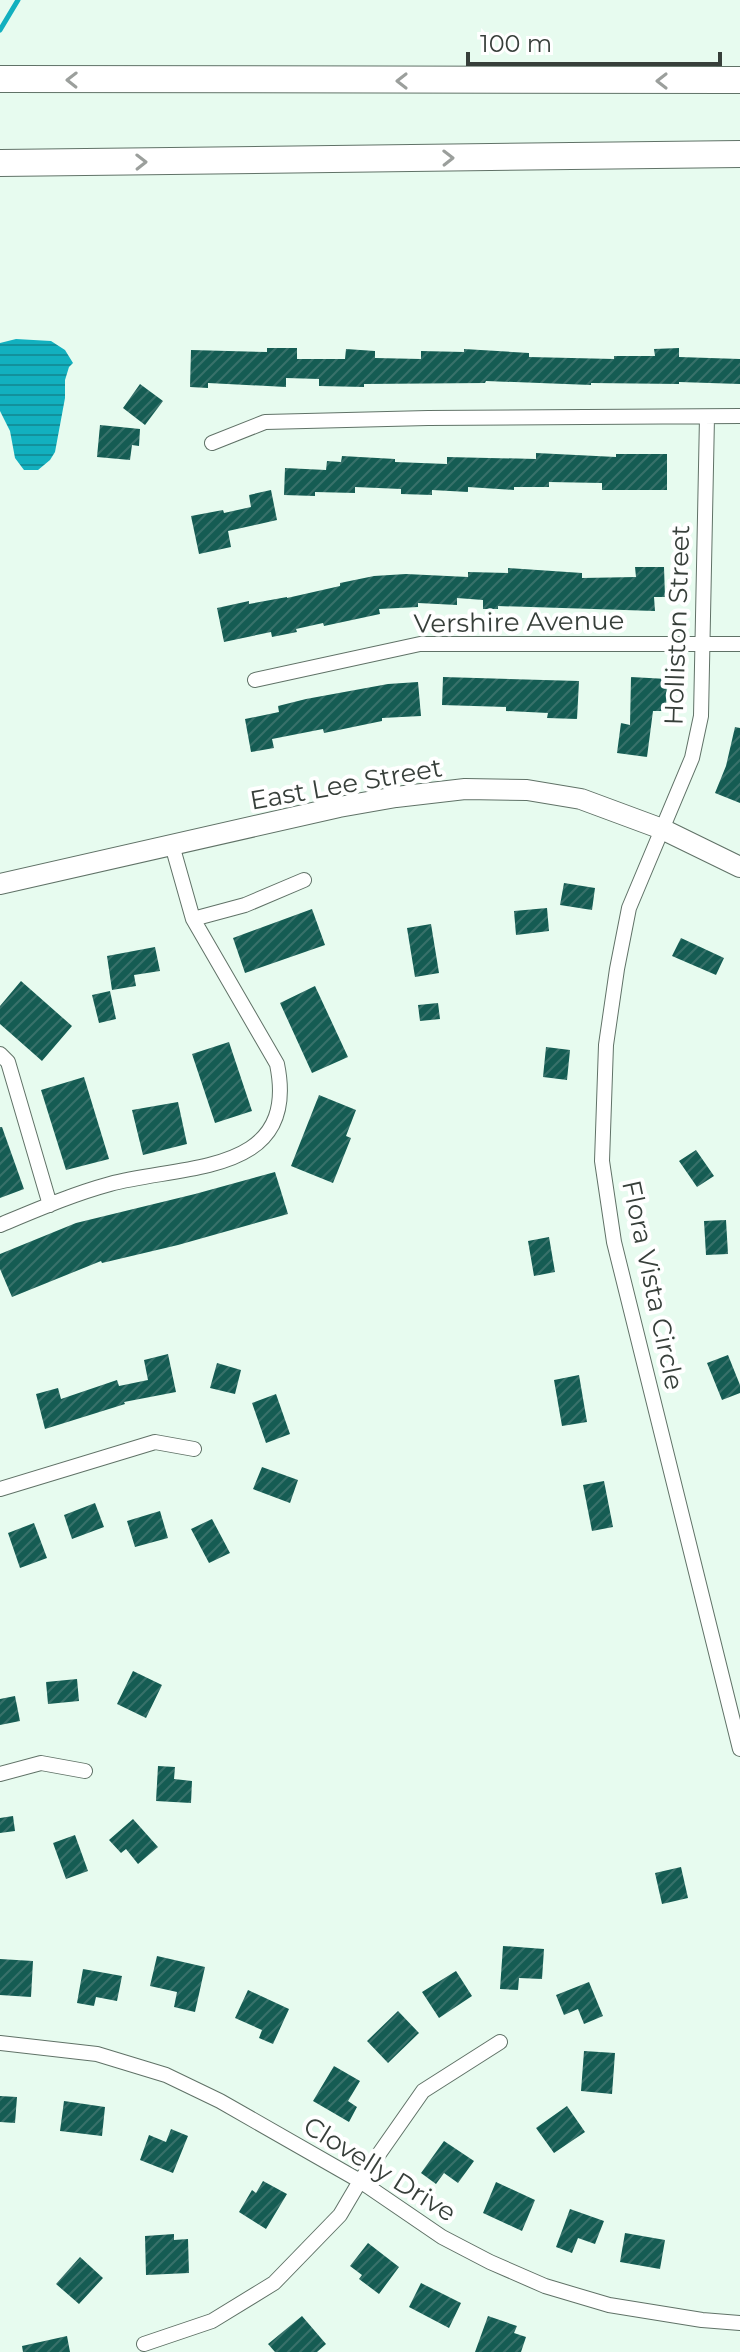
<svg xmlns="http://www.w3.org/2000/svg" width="740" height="2352" viewBox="0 0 740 2352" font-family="Montserrat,sans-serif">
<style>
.water{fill:url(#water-rules)}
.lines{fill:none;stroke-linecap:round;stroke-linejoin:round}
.stream{stroke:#12b0bf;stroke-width:5}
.building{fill:url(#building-hatch)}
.street-casing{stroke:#607267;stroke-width:16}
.secondary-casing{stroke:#607267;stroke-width:22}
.highway-casing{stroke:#607267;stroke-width:28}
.street{stroke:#fff;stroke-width:14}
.secondary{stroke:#fff;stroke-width:20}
.highway{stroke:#fff;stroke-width:26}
.oneway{stroke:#9b9f9c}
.labels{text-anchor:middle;stroke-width:8;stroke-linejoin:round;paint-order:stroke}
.street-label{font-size:26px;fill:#373f3a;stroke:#fff}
</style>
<defs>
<pattern id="water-rules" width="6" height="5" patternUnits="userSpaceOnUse" patternTransform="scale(2)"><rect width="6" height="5" fill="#12b0bf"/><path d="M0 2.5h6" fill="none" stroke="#12919c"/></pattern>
<pattern id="building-hatch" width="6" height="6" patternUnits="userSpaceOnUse" patternTransform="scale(2)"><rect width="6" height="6" fill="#155c53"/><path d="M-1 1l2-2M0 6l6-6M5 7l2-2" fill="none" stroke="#38716a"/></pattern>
</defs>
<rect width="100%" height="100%" fill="#e7fbef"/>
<path class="water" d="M16,339L51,341L65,350L73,363L69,367L65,380V398L55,452L50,460L38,470H24L15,458L10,431L0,411V343Z"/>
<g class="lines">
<path class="stream" d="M0,30L18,0"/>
</g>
<path class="building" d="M267,348H297V359H345L346,349L375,351V358L421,359V351L464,352V349L529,353V357L614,359V356H655L654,349L679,348V357L740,359V384L679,382V384L591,383V385L486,381L485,383L364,384V387L319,386V379L286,378V387L208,383V388L190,387L191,350L267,352Z
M140,384L163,401L145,425L123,408Z
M100,425L140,429L139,446L132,445L130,460L97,457Z
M536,453L616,457V454H667V490H602V483L549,482V487H514V490L468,487V492L432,490V495L401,494V489L355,487V493L315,492V496L284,495L285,468L326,470L327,461L341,462L342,456L395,459V462L447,464V457L536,459Z
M271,490L277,520L228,531L231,547L199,554L191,516L223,510L224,513L251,507L249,495Z
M635,567H664L665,597H654L655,611L498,606V609H483V600L457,598V605L418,603V607L379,609L380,614L324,626L323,623L296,629L297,632L272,637L271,632L224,642L217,608L249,601V604L287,597V598L340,586V583L374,576L406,574L468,577V572L508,573V568L582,573V578L636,577Z
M443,677L579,681L577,719L547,718L548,713L506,711V707L442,705Z
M631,677L667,679L666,711H653L647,757L617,753L621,723L630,725Z
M418,682L421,716L382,718V721L324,733L323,729L272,739L274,748L251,752L245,719L279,712L278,706L306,699L388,684Z
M735,727L740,728V803L715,793L726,766Z
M564,883L595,888L592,910L560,905Z
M547,908L549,931L516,935L514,911Z
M312,909L325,945L245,973L233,938Z
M431,924L439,973L415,977L407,928Z
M681,938L724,958L716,975L672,956Z
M155,947L160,971L134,975L136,986L112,990L107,956Z
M21,981L72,1026L42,1061L0,1024V1006Z
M315,986L348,1057L312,1073L280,1003Z
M110,991L116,1019L99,1023L92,995Z
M438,1003L440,1019L420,1021L418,1005Z
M229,1042L252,1111L215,1123L192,1054Z
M546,1047L570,1050L567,1080L543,1077Z
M84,1077L109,1159L66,1170L41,1090Z
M319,1095L356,1110L346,1136L351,1138L333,1183L291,1166Z
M178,1102L187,1144L143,1155L132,1110Z
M0,1127H2L24,1189L0,1198Z
M696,1150L714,1176L697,1187L679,1161Z
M275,1172L288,1214L178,1245L102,1263L101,1261L12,1297L0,1269V1254L76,1223L195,1194Z
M726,1220L728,1254L706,1255L704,1221Z
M549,1237L555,1272L534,1276L528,1241Z
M168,1354L176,1392L124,1402L125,1404L45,1429L36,1394L58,1388L61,1399L117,1380L119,1386L148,1380L144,1360Z
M728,1355L740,1385V1393L722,1400L707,1363Z
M217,1363L241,1370L235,1394L210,1388Z
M579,1375L587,1422L562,1426L554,1380Z
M276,1394L290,1434L266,1443L252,1403Z
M262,1467L298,1480L290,1503L253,1489Z
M604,1481L613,1527L592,1531L583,1485Z
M95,1503L104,1527L72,1539L64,1515Z
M160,1511L168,1538L135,1547L127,1521Z
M212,1519L230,1553L209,1563L191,1529Z
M34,1523L47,1558L20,1568L8,1533Z
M133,1671L162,1685L146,1718L117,1704Z
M77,1679L79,1701L48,1704L46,1682Z
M15,1696L20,1721L0,1725V1699Z
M158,1766L175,1767L174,1779L192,1781L191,1803L156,1801Z
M13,1816L15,1831L0,1833V1818Z
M133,1819L158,1847L138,1864L126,1849L121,1853L109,1840Z
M75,1835L88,1871L66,1879L53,1843Z
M681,1867L688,1898L662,1904L655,1873Z
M503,1946L544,1949L542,1979L519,1978L518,1990L500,1989Z
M157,1956L205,1967L195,2012L174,2007L177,1992L150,1986Z
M0,1959L33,1961L31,1997L0,1995Z
M83,1969L122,1976L117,2001L96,1997L94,2006L77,2003Z
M456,1971L472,1996L439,2018L422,1992Z
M589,1982L603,2016L584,2024L578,2009L564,2015L556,1995Z
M248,1990L289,2009L273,2044L259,2038L262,2030L235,2018Z
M398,2011L419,2033L388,2063L367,2041Z
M584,2051L615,2053L612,2094L581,2091Z
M334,2066L360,2081L348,2101L357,2107L349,2122L313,2101Z
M0,2096L17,2097L15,2123L0,2122Z
M64,2101L105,2107L102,2136L60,2131Z
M567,2106L585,2132L554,2153L536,2128Z
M171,2129L188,2136L173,2173L140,2160L149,2135L166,2142Z
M444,2141L474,2161L458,2183L444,2173L436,2184L421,2173Z
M263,2181L287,2194L266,2229L239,2212L252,2190L256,2193Z
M496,2182L535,2200L522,2231L483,2213Z
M570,2209L604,2221L595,2244L578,2238L572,2253L556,2247Z
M625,2233L665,2240L660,2269L620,2262Z
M174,2234V2240L188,2239L189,2273L146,2275L145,2236Z
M368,2243L399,2267L379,2294L359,2279L362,2275L350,2266Z
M80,2257L103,2278L79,2304L56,2284Z
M421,2283L461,2303L449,2328L409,2307Z
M302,2316L326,2344L317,2352H275L268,2344Z
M488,2316L517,2326L514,2333L526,2337L521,2352H475Z
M67,2336L70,2352H23L22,2346Z"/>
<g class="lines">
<defs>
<path id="street" d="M707,417L701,716L692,758L629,908L617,969L606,1045L602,1161L614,1242L740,1749
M212,443L265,422L428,418L740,416
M255,680L420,644H740
M193,919L245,905L304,880
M0,1054L8,1062L50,1205
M0,1225C36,1210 73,1194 110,1184C184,1164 300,1176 277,1064L193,919L172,845
M0,1489L155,1442L194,1449
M0,1774L41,1763L85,1771
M0,2043L97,2054L166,2075L220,2101L360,2181L442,2237L490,2262L545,2286L609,2305L702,2320L740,2323
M144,2344L212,2321L274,2283L340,2215L360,2181L423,2091L500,2042"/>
<path id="secondary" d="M0,884L339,807L396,797L465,789L527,790L581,799L662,829L740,867"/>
<path id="highway" d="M0,79L740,80
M0,163L740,154"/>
</defs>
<use href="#street" class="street-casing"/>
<use href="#secondary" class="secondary-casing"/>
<use href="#highway" class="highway-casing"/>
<use href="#street" class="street"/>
<use href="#secondary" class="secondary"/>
<use href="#highway" class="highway"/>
</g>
<defs><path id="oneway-chevron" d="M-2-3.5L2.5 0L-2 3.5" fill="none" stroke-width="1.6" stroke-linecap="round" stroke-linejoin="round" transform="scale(2)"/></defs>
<g class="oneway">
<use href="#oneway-chevron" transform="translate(72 80) rotate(-179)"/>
<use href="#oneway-chevron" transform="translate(402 81) rotate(-180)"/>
<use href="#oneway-chevron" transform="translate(662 81) rotate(180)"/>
<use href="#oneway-chevron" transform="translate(448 158) rotate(-1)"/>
<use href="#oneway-chevron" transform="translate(141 162) rotate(-1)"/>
</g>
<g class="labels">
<g class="street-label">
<text transform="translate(519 622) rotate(-1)" y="9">Vershire Avenue</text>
<text transform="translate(677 625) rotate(-88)" y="9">Holliston Street</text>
<text transform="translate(346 784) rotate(-10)" y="9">East Lee Street</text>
<text transform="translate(653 1285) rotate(78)" y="9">Flora Vista Circle</text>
<text transform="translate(380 2169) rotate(32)" y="9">Clovelly Drive</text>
</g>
</g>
<path d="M468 52v12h252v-12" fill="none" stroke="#373f3a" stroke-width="4"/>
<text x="480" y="52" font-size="24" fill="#373f3a" stroke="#ffffff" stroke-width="6" paint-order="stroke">100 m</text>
</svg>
